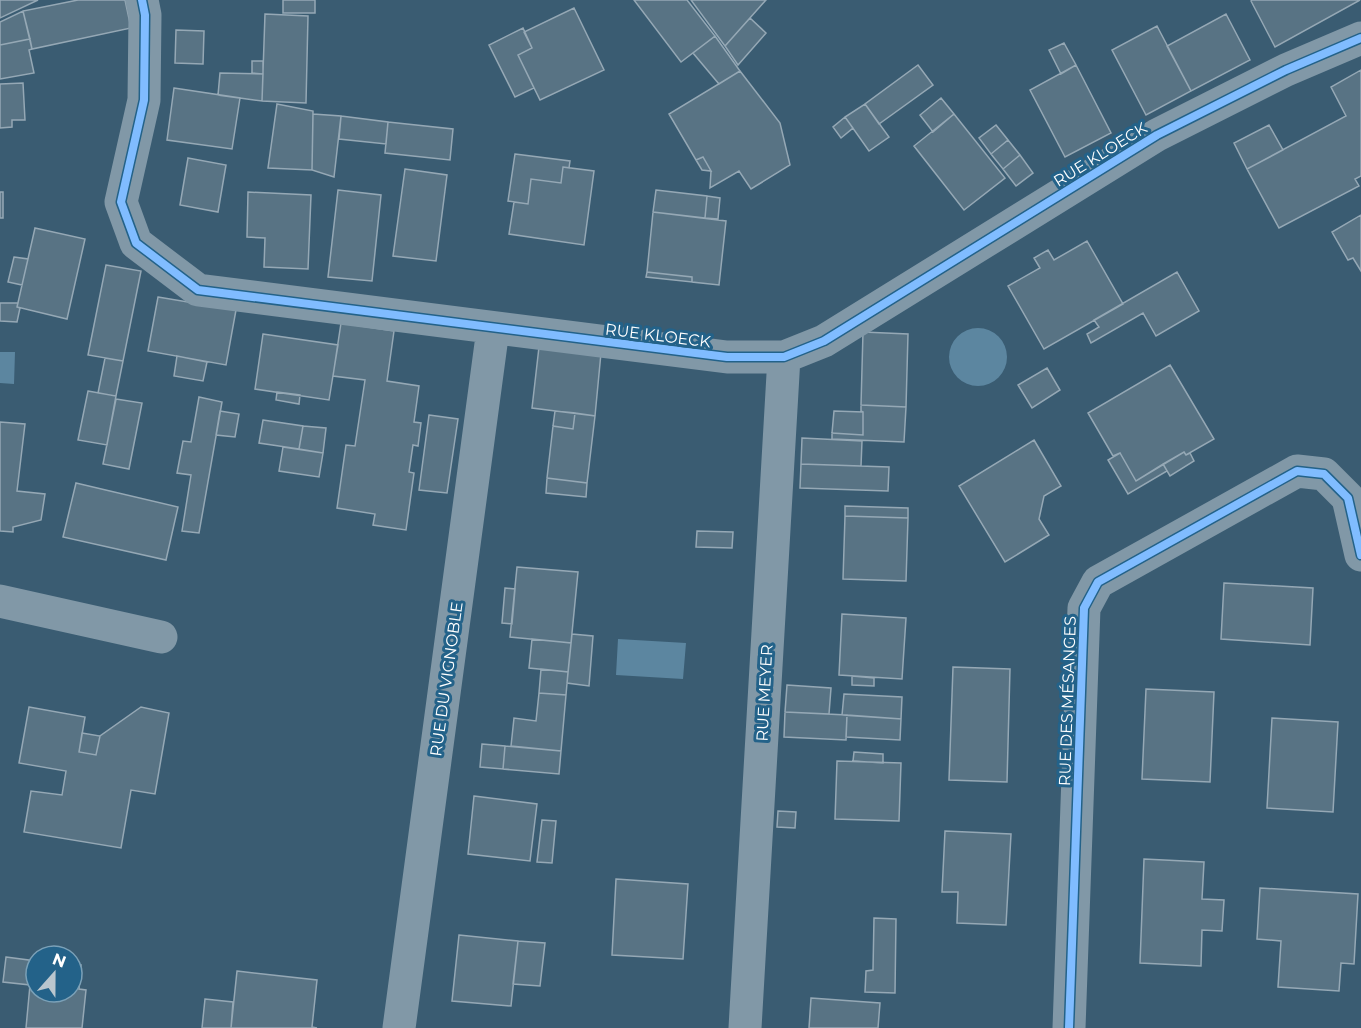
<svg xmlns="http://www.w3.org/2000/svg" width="1361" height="1028" viewBox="0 0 1361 1028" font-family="Montserrat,sans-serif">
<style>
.water{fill:#5c86a0}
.building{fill:#587384;stroke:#95a8b5;stroke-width:1.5}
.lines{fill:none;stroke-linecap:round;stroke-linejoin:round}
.street{stroke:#8198a7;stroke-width:33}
.cycleway-casing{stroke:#236289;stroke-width:11}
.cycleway{stroke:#80bcff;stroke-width:8}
.labels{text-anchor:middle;stroke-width:6;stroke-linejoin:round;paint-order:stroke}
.street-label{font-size:16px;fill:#fff;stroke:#236289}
</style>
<rect width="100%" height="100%" fill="#3a5c72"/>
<path class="water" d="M949 357a29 29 0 1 1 58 0a29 29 0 1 1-58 0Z
M0,352H15L14,384L0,383Z
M618,639L686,643L683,679L616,675Z"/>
<path class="building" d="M0,0H38L0,18Z
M78,0H125L131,28L32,49L23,11Z
M283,0H315V13H283Z
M634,0H687L715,36L681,62Z
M691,0H766L725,46Z
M1360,0L1275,47L1251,1L1252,0Z
M574,8L604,70L540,100L518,55L532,48L524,32Z
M23,11L30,39L0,45V22Z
M265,14L308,16L306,103L262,101Z
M1226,14L1250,60L1191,91L1167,46Z
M750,18L766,33L738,65L725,46Z
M1157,26L1191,91L1146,115L1112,50Z
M523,28L532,48L518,55L534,88L515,97L489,45Z
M176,30L204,31L203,64L175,63Z
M715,36L740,71L719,84L693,53Z
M30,39L32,49L29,50L34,73L0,79V45Z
M1064,43L1076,65L1061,74L1049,50Z
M252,61H263V74L252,73Z
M918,65L933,85L879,124L865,104Z
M1076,65L1111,133L1065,157L1030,90Z
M1361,70V176L1355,179L1359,186L1279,228L1247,169L1346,116L1331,87Z
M740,71L780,123L790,165L751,189L739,171L710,188L711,171L703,157L696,160L669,114Z
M220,73L263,74L262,101L218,95Z
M23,83L25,120H12V127L0,128V84Z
M174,88L240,98L232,149L167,140Z
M941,98L954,114L933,132L920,115Z
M277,104L313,111L312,170L268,168Z
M865,104L889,137L869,151L845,117Z
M313,114L341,116L334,177L312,170Z
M954,114L1005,178L964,210L914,146Z
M341,116L388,122L386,144L339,139Z
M845,117L853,128L841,138L833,127Z
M388,122L453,129L450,160L385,153Z
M996,125L1008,140L991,154L979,138Z
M1269,125L1283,150L1247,169L1234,143Z
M1008,140L1020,155L1003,169L991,154Z
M515,154L570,161L569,168L563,167L561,183L531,179L528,204L508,201Z
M1020,155L1033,173L1016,186L1003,169Z
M703,157L711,171L702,170L696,160Z
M188,158L226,165L218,212L180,205Z
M563,167L594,171L584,245L509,234L514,202L528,204L531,179L561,183Z
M405,169L447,175L436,261L393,256Z
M338,190L381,195L372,281L328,277Z
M656,190L707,196L705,218L653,212Z
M0,192H3V218H0Z
M248,192L311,195L308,269L264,267L265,238L247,237Z
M707,196L720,198L718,219L705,218Z
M653,212L726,221L719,285L692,282V277L647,272Z
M1361,215V271L1353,258L1348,260L1332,232Z
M35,228L85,239L67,319L17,307Z
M1087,241L1123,304L1044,349L1008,286L1040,268L1034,258L1048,250L1054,260Z
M14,257L28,259L22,285L8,282Z
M106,265L141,271L123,361L88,355Z
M647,272L692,277V282L646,277Z
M1177,272L1199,311L1156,336L1143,313L1091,343L1087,334L1099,327L1094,320Z
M158,297L236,310L226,365L148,351Z
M0,303H18L17,307L20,308L17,322L0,321Z
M341,323L394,331L387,381L419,386L414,422L421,423L418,446L413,445L409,472L414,473L406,530L373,525L375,514L337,508L346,445L355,446L365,380L333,376Z
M863,332L908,334L906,407L861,405Z
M263,334L338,345L329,400L255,389Z
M539,347L601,353L595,416L532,408Z
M177,356L207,362L203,381L174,376Z
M105,358L123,361L116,396L98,393Z
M1170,365L1214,439L1186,455L1184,452L1136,481L1120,453L1113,456L1088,413Z
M1047,368L1060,390L1032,408L1018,385Z
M88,391L116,396L107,445L78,440Z
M277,392L300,395L299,404L276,400Z
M199,397L222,402L199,533L182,531L191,475L177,473L183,441L191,442Z
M116,399L142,403L129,469L103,464Z
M861,405L906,407L904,442L832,439V433L863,435V412L861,411Z
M220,411L239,414L235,437L216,435Z
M555,411L575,413L573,429L553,426Z
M834,411L863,412V435L832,433Z
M575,413L595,416L587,483L547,478L553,426L573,429Z
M429,415L458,419L447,493L419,490Z
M263,420L303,426L299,449L259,443Z
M0,422L25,424L17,491L45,494L41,520L13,527V532L0,531Z
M303,426L326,428L323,453L299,449Z
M802,438L862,441L861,466L801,464Z
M1034,440L1061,486L1044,496L1039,519L1049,535L1005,562L959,486Z
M283,447L323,453L319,477L279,471Z
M1184,452L1186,455L1190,453L1194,461L1170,476L1163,464Z
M1120,453L1136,481L1163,464L1167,471L1128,494L1108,460Z
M801,464L889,467L888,491L800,488Z
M547,478L587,483L586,497L546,493Z
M76,483L178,507L166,560L63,537Z
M845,506L908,508V518L845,516Z
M845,516L908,518L906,581L843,579Z
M697,531L733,532L732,548L696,547Z
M517,567L578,572L571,643L510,637Z
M1224,583L1313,588L1310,645L1221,639Z
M505,588L515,589L512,624L502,623Z
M842,614L906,618L902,679L839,675Z
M572,634L593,636L589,686L567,683Z
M532,639L571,643L568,672L529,668Z
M953,667L1010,669L1007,782L949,780Z
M541,669L568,672L566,695L539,693Z
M852,676L874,678V686L852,685Z
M787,685L831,688L829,714L785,712Z
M1146,689L1214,692L1210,782L1142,779Z
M539,693L566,695L561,751L511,746L514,718L536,721Z
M844,694L902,697L901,719L842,715Z
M29,707L85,717L79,752L96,755L100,736L141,707L169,713L155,794L131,790L121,848L24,832L31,791L62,795L66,771L19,763Z
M785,712L847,715L846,740L784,737Z
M847,715L901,719L900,740L846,737Z
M1272,718L1338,722L1333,812L1267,808Z
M82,733L100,736L96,755L79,752Z
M482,744L505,746L503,769L480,767Z
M505,746L561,751L559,774L503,769Z
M854,752L883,754V763L853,761Z
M837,761L901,763L899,821L835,819Z
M474,796L537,804L530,861L468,854Z
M778,811L796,812L795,828L777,827Z
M542,820L556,821L552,863L537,862Z
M945,831L1011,834L1006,925L957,923L958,892H942Z
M1144,859L1204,862L1202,899L1224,900L1222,931L1202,930L1201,966L1140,963Z
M616,879L688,884L683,959L612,955Z
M1260,888L1358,894L1354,964L1341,963L1339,991L1278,987L1281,941L1257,939Z
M874,918L896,919L895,993L865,992L866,971L873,970Z
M459,935L518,941L511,1006L452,1001Z
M518,941L545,943L540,986L513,984Z
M6,957L36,961V992H72V964L81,965L79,989L86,990L82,1028H26L30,985L3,982Z
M237,971L317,980L312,1027L317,1028H231Z
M811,998L880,1003L878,1028H809Z
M205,999L233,1002L231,1028H202Z"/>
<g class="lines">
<path class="street" d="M142,0L145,15L144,100L121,202L136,243L198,290L727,357H784L824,341L1157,135L1286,70L1361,38
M0,601L161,637
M399,1028L493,329
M745,1028L784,357
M1069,1028L1084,608L1098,582L1297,471L1324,474L1348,498L1361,555"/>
<defs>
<path id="cycleway" d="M142,0L145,15L144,100L121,202L136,243L198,290L727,357H784L824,341L1157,135L1286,70L1361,38
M1069,1028L1084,608L1098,582L1297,471L1324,474L1348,498L1361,555"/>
</defs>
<use href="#cycleway" class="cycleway-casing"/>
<use href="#cycleway" class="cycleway"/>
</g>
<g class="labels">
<g class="street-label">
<text transform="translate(1100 154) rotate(-32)" y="6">RUE KLOECK</text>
<text transform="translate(658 335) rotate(7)" y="6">RUE KLOECK</text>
<text transform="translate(446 679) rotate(-82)" y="6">RUE DU VIGNOBLE</text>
<text transform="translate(764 693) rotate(-87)" y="6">RUE MEYER</text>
<text transform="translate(1067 701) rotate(-88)" y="6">RUE DES MÉSANGES</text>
</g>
</g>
<g transform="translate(54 974) rotate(21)"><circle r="28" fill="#236289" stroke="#7ba1b8" stroke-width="1.5"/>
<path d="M0-4.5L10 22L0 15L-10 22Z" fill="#bac6ce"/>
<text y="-9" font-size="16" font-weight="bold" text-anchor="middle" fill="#ffffff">N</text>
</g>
</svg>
